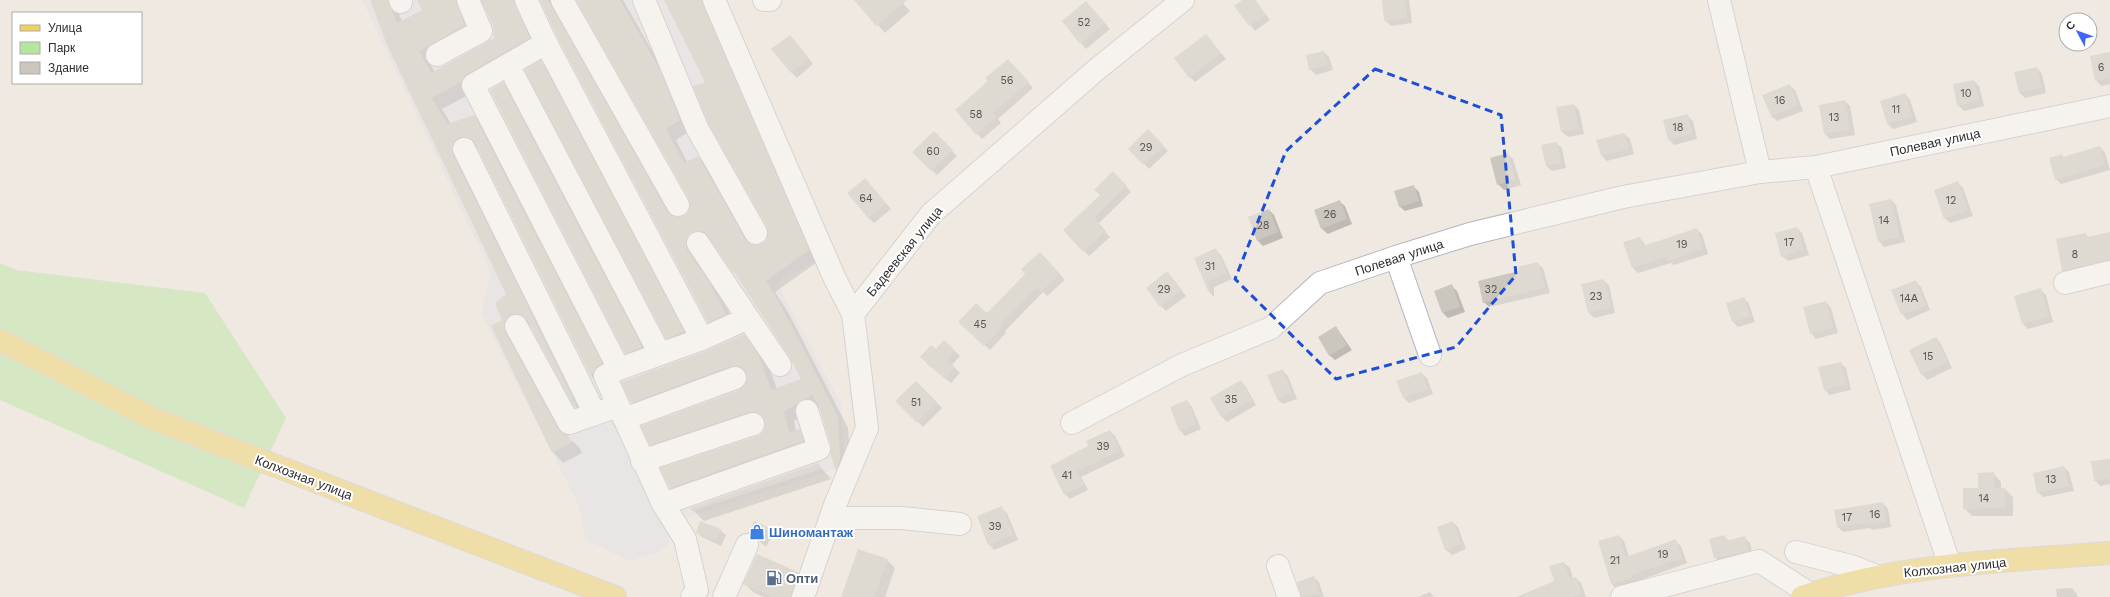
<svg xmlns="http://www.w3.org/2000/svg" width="2110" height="597" viewBox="0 0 2110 597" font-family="'Work Sans',sans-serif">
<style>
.industrial{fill:#e3e1e8}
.green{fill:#b6e59e}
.shadow{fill:#0003}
.building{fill:#cbc7bf}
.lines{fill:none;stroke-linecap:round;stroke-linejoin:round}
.minor-casing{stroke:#b4b7c1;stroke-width:24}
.major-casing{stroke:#c9c9c9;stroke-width:24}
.minor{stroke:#fff;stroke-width:22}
.major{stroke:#f2d163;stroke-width:22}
.marked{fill:none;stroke:#1d4ed8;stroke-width:3;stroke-dasharray:8 5;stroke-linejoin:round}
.labels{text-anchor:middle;stroke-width:4;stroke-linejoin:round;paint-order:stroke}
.number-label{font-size:11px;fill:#555452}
.street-label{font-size:13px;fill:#2e2e2e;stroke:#fff}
.shop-label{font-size:13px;font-weight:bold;fill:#366cbe;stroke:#fff;text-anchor:start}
.service-label{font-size:13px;font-weight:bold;fill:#4e5e75;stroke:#fff;text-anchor:start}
</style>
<rect width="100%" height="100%" fill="#efe9e1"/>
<path class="industrial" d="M362,0H704L820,258L777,282L841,404L845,466L665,525L670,542L659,552L630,561L586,540L579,506L481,313L491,272Z"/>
<path class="green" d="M0,263L16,270L205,293L286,418L244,508L0,400Z"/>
<path class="shadow" d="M371,0H394L402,22L423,11L418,0H472L475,36L429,62L435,72L495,38L494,26L481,0H530L540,49L472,93L442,109L451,124L474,116L485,126L612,374L602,387L592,377L478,147L469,148L586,417L575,406L531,326L528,324L520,326L515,344L566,436L579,447L582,453L563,463L553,452L492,326L503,320L508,294Z
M541,0H566L555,6L674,218L684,217L690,211L691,205L690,198L578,0H623L670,82L690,131L676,140L687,162L698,157L709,167L752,246L763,245L768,240V227L706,82L665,0H716L819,261L775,292L789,314L848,428L851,470L847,480L837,470L831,453L832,445L820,407L794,421L796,431L799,430L810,441L681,498L670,488L763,433L766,427V422H760L661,455L651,445L745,387L748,381V376H742L642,413L632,403L707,352L744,336L754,346L769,367L777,389L803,379L791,357L740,278L713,242L708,241L720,294L735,325L719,333L708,322Z
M856,0H900L910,11L885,33Z
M1244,0H1255L1270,20L1255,31L1236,6Z
M1383,0H1409L1412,23L1391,26L1385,20Z
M1086,2L1110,29L1086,49L1063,22Z
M1206,35L1226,59L1195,82L1190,77Z
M795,41L813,64L797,78L791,72Z
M1324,52L1329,57L1333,70L1316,75L1310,69Z
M2110,53V84L2101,86L2096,80Z
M541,62L551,72L694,342L678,349L667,338Z
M1013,65L1033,88L998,119L1001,123L982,139L977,134L989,81Z
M2037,68L2042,74L2046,93L2025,98L2020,93L2016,73Z
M1974,81L1979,86L1984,106L1964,111L1958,105Z
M503,83L514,94L652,358L637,364L626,353Z
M1789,85L1795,90L1803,111L1777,121L1771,116Z
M1905,94L1910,100L1917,122L1893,129L1888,124L1881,102Z
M1845,101L1850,106L1855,135L1830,139L1825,134Z
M1574,105L1579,110L1584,134L1568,137L1562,132Z
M1687,115L1693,121L1697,139L1674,145L1669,139Z
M1148,131L1168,151L1149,169L1130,149Z
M934,132L957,156L937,175L914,152Z
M1624,134L1630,139L1634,154L1607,161L1602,156L1598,141Z
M1556,143L1562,148L1566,168L1552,171L1546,166Z
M2100,147L2105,153L2110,170L2061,184L2056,179L2062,156L2064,158Z
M1508,154L1513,159L1521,185L1504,190L1498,184Z
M1113,173L1131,192L1098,224L1110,237L1089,256L1064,230L1101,196Z
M865,179L891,209L874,223L868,218Z
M1958,183L1963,188L1973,216L1950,223L1945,218Z
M1414,187L1419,192L1423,206L1405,211L1399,206Z
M1891,200L1896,205L1905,242L1884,247L1879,241Z
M1339,201L1345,206L1352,224L1328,234L1322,229L1315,210Z
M1269,210L1274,215L1283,238L1263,246L1258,241L1249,218Z
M1797,228L1802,233L1809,255L1788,261L1782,256Z
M1696,229L1702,234L1708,254L1674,265L1671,263L1638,273L1633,268L1625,243L1640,238L1646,246Z
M2110,233V267L2070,277L2063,270L2086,234L2089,238Z
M1216,250L1221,255L1232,279L1214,287V297L1210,293L1195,259Z
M1045,258L1065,280L1047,296L1043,292L1005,331L1006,333L990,350L965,327L987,315Z
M1537,263L1543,268L1550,293L1489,307L1484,302L1520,271Z
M1167,273L1186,296L1166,311L1161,306Z
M1603,280L1609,285L1615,313L1594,318L1589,313Z
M1916,282L1921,287L1930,310L1907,320L1902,314Z
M1452,286L1457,291L1465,312L1448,318L1443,313Z
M2041,290L2046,295L2053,322L2028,329L2022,323Z
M1744,298L1749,304L1755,322L1738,327L1733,322Z
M1826,302L1831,308L1838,333L1816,339L1811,333Z
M1336,327L1352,350L1335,360L1329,355Z
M1936,338L1941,344L1952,368L1927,380L1922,374Z
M936,350H954L960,356L952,365L960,373L951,383L926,363Z
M1840,363L1846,368L1851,390L1830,395L1825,390L1819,368Z
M1283,371L1288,376L1297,399L1283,404L1277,399Z
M1421,373L1427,378L1433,394L1409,403L1404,398Z
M1241,381L1246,387L1256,405L1227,422L1222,417L1211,398Z
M916,382L942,408L923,427L897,401Z
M1187,401L1192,407L1201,429L1185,436L1180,430Z
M1110,431L1115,436L1125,456L1081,477L1088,490L1070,499L1065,494L1089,447Z
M2110,460V484L2100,486L2095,480Z
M818,464L831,479L704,521L693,510Z
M2064,467L2069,472L2074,491L2043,497L2038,492Z
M1993,473L2001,482V489H2005L2013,497V516H1972L1964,508Z
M1883,503L1888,509L1891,527L1872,530L1870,528L1843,532L1838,527L1836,511Z
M1001,508L1007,513L1018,540L994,550L989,544Z
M1452,522L1458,527L1466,549L1452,555L1446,550L1438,527Z
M767,528L773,533L766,547L750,533Z
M720,530L726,535L721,546L702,537L697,532Z
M1619,536L1624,541L1629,557L1675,541L1681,546L1687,563L1617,589L1612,584Z
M1724,536L1729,541L1744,537L1750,543L1753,556L1721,563L1715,558Z
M757,555L798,573L806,581L800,597H764L753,592L745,584Z
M887,560L895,568L885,597H842Z
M1564,563L1570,568L1573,579L1576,578L1581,583L1586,597H1519L1556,582Z
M1314,577L1319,582L1324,597H1302L1298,582Z
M2072,588L2077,594V597H2057L2056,589Z
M1430,592L1434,597H1418Z"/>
<path class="building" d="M370,0H388L397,23L422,10L417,0H456L465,25L419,51L431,73L494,38L493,26L482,0H514L530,38L467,74L461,82L432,98L447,124L474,115L602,363L595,369L591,377L475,143L471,139L465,137L458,138L452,148L453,155L577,406L574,407L527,320L517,314L510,315L504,325L505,332L558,429L562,433L568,435L572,442L552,453L491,326L502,320L495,303L506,294L387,45Z
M540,0H548L667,211L672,216L678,217L684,216L689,211L690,205L689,199L576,0H620L660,70L680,120L666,129L684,163L698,156L745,239L750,244L756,245L762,244L767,239V227L708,123L693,86L705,82L664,0H702L809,250L766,281L779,302L838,417L840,459L836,471L830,453L831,445L819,407L813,395L784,411L789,433L800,429L803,441L670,488L660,468L757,436L762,433L765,427V420L756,412H749L650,445L641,426L739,390L744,386L747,380V373L743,369L737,366H731L631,403L621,382L706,351L744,334L759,356L771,390L801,379L790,358L734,272L733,273L708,236L703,232L697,231L687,237L686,243L687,250L709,282L726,314L708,323L557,37Z
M854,0H907L876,26Z
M1242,0H1255L1266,15L1249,26L1234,6Z
M1382,0H1405L1407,18L1384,21Z
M1086,1L1105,23L1080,44L1062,21Z
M1206,34L1221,53L1189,78L1174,58Z
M790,35L809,58L791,73L771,49Z
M1324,51L1328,65L1309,70L1306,55Z
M2110,52V78L2095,81L2090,56Z
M1008,59L1029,82L993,113L996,117L976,135L955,110L988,81L985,78Z
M541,60L684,331L666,339L524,70Z
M2037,67L2042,88L2019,93L2014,72Z
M1974,80L1979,101L1957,106L1953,84Z
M503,82L504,84L642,347L625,354L490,90Z
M1790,84L1798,105L1771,116L1762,95Z
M1905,93L1912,117L1887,124L1880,101Z
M1845,100L1850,130L1824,134L1819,105Z
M1574,104L1579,129L1561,132L1556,107Z
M1688,114L1692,134L1668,140L1663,120Z
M1148,129L1164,146L1143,165L1128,149Z
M934,131L953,150L931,171L912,152Z
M1624,133L1629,149L1601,156L1596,140Z
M1557,142L1561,163L1546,166L1541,145Z
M2100,146L2105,165L2055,180L2049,158L2062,154L2063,157Z
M1508,153L1516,180L1497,185L1490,158Z
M1113,171L1127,186L1094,218L1106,231L1083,252L1063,230L1100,195L1094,190Z
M865,178L886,203L868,218L847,193Z
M1958,181L1968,210L1944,219L1934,190Z
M1414,185L1419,201L1399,207L1394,191Z
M1891,199L1900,237L1878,242L1869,204Z
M1340,200L1347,219L1321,229L1314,210Z
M1269,209L1278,232L1257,241L1248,217Z
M1797,227L1804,250L1781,257L1775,233Z
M1697,228L1703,249L1667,261L1666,257L1632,268L1623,242L1640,237L1643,246Z
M2110,232V260L2062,271L2056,239L2086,233L2087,237Z
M1216,248L1227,273L1209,281V293L1194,258Z
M1040,252L1060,274L1041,292L1037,287L1000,325L1002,327L984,346L958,322L976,303L987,313L1025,274L1021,269Z
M1538,262L1545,288L1483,303L1478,281L1519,271L1518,267Z
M1167,271L1182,290L1160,307L1146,288Z
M1604,279L1611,307L1588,313L1581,284Z
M1916,280L1926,305L1901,315L1891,290Z
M1452,284L1460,307L1442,313L1434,291Z
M2041,288L2049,316L2022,324L2014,296Z
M1744,297L1750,316L1732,322L1726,303Z
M1826,301L1833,328L1810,334L1803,307Z
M1336,326L1347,345L1329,356L1318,337Z
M1936,337L1948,362L1921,375L1909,350Z
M944,340L955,350L947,360L955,367L945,379L920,357L931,345L936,349Z
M1841,362L1846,385L1824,390L1818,367Z
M1283,369L1292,393L1277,399L1267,375Z
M1422,372L1428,389L1403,398L1396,381Z
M1241,380L1252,400L1221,417L1210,398Z
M916,381L937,402L917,423L895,401Z
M1187,400L1197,424L1179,431L1170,407Z
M1110,430L1120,451L1077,471L1084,485L1064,495L1050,466L1088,446L1086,441Z
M2110,459V479L2094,481L2091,461Z
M818,463L821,469L692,511L690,508Z
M2064,466L2069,486L2037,493L2033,473Z
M1994,472V488H2005V508L1963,509V488H1978V473Z
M1883,502L1886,522L1866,525V523L1837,527L1834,510Z
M1002,506L1013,535L988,545L977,516Z
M700,521L721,529L716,541L696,533Z
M754,521L768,527L761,543L757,537L748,533Z
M1453,521L1461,544L1445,550L1437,527Z
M1619,535L1626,557L1676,539L1682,558L1631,575L1632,578L1611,584L1598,541Z
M1724,535L1726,541L1745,536L1749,551L1714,558L1709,539Z
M858,549L888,559L874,597H841Z
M757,554L798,572L791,597H772L743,584Z
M1564,562L1570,579L1576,577L1582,594L1573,597H1516L1554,581L1549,566Z
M1314,576L1320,593L1301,597L1297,582Z"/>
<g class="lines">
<defs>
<path id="minor" d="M400,0L401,2
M526,0L546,43L473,85L619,369L605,376L663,504L685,539L697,590L692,597
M562,0L678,205
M644,0L697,128L756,233
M714,0L835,279L853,314
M764,0H770
M1719,0L1760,172
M546,43L702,339L619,369
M437,55L481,31L468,0
M515,78L660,354
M464,149L595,414L618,406
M1816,167L1950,566
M698,243L748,318
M1396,257L1430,355
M2065,283L2110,272
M516,326L569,423L595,414
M702,339L748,318L780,365
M624,419L735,378
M1072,423L1182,365L1271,328L1320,283L1396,257L1470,234L1623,197L1760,172L1816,167L2110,106
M642,461L753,424
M663,504L819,449L807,411
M831,518H902L960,524
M1796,552L1854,567L1876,576
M1278,566L1289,597
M724,597L747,545
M803,597L835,505L867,428L853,314L931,214L1096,70L1183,0
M1622,597L1759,561L1810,594"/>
<path id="major" d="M0,340L152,418L615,597
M1802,597C1900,563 2007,561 2110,553"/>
</defs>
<use href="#minor" class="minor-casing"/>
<use href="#major" class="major-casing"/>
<use href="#minor" class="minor"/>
<use href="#major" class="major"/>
</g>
<path d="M0 0H2110V597H0ZM1375,69L1501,115L1516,275L1456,347L1336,379L1235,279L1286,151Z" fill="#efe9e1" fill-opacity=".55" fill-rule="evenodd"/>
<path class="marked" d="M1375,69L1501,115L1516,275L1456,347L1336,379L1235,279L1286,151Z"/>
<defs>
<symbol id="shop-bare" viewBox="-9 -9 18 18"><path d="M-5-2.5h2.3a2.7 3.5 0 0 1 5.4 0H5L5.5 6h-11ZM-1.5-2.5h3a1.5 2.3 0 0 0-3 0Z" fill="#3f7fe0" stroke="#fff" stroke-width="2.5" paint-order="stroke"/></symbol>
<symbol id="fuel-bare" viewBox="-9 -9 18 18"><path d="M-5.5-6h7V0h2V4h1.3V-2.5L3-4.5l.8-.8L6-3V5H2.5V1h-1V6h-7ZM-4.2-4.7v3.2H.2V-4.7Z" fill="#5c6f8a" stroke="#fff" stroke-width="2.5" paint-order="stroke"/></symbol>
</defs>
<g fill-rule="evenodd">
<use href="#shop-bare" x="746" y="521" width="22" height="22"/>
<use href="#fuel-bare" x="763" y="567" width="22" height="22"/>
</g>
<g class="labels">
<g class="number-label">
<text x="1084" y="26">52</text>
<text x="2101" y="71">6</text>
<text x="1007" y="84">56</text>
<text x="1966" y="97">10</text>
<text x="1780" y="104">16</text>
<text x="1896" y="113">11</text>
<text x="976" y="118">58</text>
<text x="1834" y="121">13</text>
<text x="1678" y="131">18</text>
<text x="1146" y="151">29</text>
<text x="933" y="155">60</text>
<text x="866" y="202">64</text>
<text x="1951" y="204">12</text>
<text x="1330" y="218">26</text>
<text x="1884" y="224">14</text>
<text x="1263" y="229">28</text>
<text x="1789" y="246">17</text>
<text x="1682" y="248">19</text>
<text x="2075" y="258">8</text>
<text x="1210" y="270">31</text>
<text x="1164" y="293">29</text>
<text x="1491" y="293">32</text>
<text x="1596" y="300">23</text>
<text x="1909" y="302">14А</text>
<text x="980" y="328">45</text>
<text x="1928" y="360">15</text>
<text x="1231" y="403">35</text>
<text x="916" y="406">51</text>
<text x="1103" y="450">39</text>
<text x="1067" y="479">41</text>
<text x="2051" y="483">13</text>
<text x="1984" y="502">14</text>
<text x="1875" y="518">16</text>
<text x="1847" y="521">17</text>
<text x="995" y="530">39</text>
<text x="1663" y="558">19</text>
<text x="1615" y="564">21</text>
</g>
<g class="street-label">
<text transform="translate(1935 142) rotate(-12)" y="5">Полевая улица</text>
<text transform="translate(904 251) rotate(-51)" y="5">Бадеевская улица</text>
<text transform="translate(1399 257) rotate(-18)" y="5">Полевая улица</text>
<text transform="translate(304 477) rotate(21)" y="5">Колхозная улица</text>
<text transform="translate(1955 567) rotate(-6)" y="5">Колхозная улица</text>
</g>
<g class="shop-label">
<text x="769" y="537">Шиномантаж</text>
</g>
<g class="service-label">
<text x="786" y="583">Опти</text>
</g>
</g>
<rect x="12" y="12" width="130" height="72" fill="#ffffff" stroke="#ababab"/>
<rect x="20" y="25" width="20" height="6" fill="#f2d163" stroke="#ababab"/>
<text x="48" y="32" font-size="12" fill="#2e2e2e">Улица</text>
<rect x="20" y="42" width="20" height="12" fill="#b6e59e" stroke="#ababab"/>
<text x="48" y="52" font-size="12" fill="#2e2e2e">Парк</text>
<rect x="20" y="62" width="20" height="12" fill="#cbc7bf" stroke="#ababab"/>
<text x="48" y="72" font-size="12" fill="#2e2e2e">Здание</text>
<g transform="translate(2078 32) rotate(311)"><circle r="19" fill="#ffffff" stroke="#ababab"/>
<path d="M0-3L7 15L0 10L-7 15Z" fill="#4264fb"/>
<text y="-6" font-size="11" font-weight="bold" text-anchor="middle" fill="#2e2e2e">С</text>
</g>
</svg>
